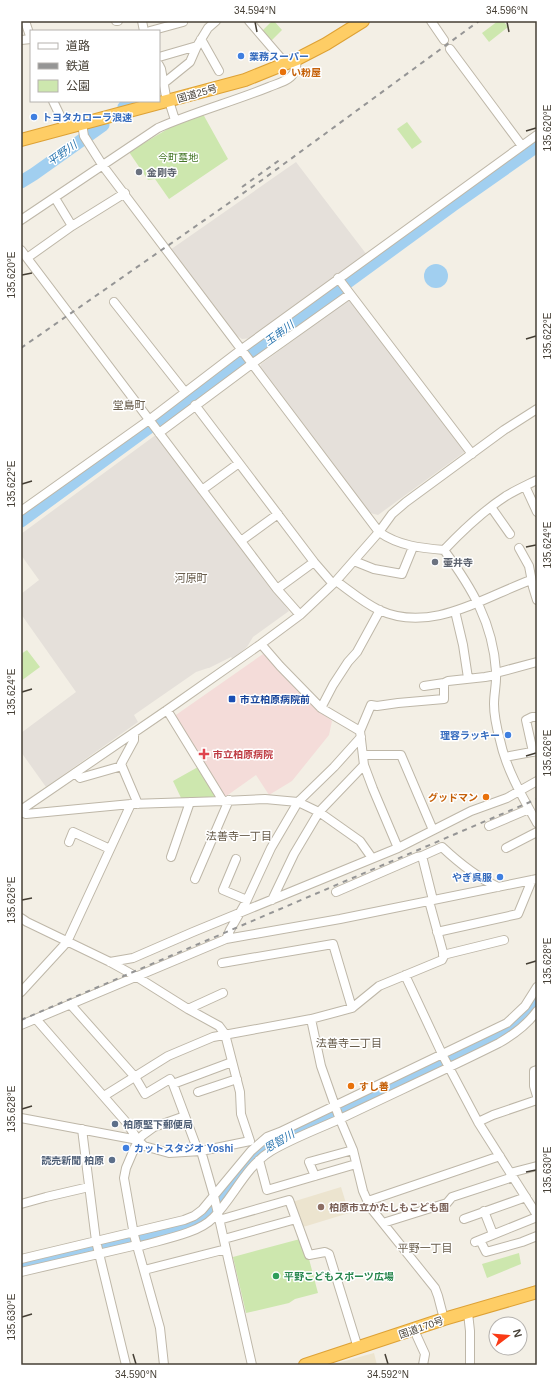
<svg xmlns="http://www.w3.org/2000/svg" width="558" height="1386" viewBox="0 0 558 1386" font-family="Helvetica,'Noto Sans JP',sans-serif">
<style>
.industrial{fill:#e5e0da}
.education{fill:#ece4cf}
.medical{fill:#f4dcd9}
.green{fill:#cde7ae}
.water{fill:#a1cff0}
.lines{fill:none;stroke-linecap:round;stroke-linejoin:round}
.river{stroke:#a1cff0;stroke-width:13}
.minor-casing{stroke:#beb7a8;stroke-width:10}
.highway-casing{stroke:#dda135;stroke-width:14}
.minor{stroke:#fff;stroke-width:8}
.highway{stroke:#fecd65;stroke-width:12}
.rail{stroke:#959595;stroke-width:2;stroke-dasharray:5 5;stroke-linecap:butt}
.ticks{fill:none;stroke:#453f35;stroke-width:1.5}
.shop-dot{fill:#3f7fe0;stroke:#fff;stroke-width:1.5}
.food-dot{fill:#e8710a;stroke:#fff;stroke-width:1.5}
.worship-dot{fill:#6b7280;stroke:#fff;stroke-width:1.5}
.transit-dot{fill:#1a4fb4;stroke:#fff;stroke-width:1.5}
.health-dot{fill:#e0444e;stroke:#fff;stroke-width:1.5}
.service-dot{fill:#5c6f8a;stroke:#fff;stroke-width:1.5}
.education-dot{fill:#8d6e63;stroke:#fff;stroke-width:1.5}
.leisure-dot{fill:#2e9e5b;stroke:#fff;stroke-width:1.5}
.labels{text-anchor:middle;stroke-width:3;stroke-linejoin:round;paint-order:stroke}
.shop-label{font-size:10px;font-weight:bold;fill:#366cbe;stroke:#fff;text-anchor:start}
.food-label{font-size:10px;font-weight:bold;fill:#c56008;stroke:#fff;text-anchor:start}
.street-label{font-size:10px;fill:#453f35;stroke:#fff}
.park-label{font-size:10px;fill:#457728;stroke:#fff}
.worship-label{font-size:10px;font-weight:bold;fill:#5b616d;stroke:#fff;text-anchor:start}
.transit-label{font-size:10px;font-weight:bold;fill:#164399;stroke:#fff;text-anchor:start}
.health-label{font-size:10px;font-weight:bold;fill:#be3a42;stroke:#fff;text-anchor:start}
.service-label{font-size:10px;font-weight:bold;fill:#4e5e75;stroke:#fff;text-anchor:start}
.education-label{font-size:10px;font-weight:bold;fill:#785e54;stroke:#fff;text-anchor:start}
.leisure-label{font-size:10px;font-weight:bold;fill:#27864d;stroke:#fff;text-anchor:start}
.water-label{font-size:11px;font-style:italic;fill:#2e78b1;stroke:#fff}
.neighbourhood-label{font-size:11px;fill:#685d4c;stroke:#fff}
.neatline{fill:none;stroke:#453f35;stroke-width:1.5}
.ticks-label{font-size:10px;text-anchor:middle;fill:#453f35}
</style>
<rect width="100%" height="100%" fill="#f3efe5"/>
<path class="industrial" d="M296,162L367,255L252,338L242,339L236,335L170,250Z
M348,300L352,301L466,451L378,515L370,513L260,367L261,364Z
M157,434L289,611L253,637L247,647L233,659L231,657L209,668H208L196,672L134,715L138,722L46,787L21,752V733L76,692L21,614V594L39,580L21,555V534Z"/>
<path class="education" d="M341,1187L349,1213L300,1228L292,1202Z
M374,1353L377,1365H330Z"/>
<path class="medical" d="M263,654L314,707L332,721L329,735L292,781L269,795L256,775L225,797L173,717Z"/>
<path class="green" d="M272,21H274L282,30L271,41L262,31Z
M498,21H503L508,27L489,42L482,33Z
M203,114L228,159L169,199L155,179L148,180L129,152L176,124Z
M407,122L422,142L412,149L397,129Z
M27,650L40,667L21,681V654Z
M198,767L217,799L182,800L173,781Z
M300,1239L305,1256L309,1259L318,1293L295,1299L289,1303L246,1313L233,1257Z
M519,1253L521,1264L487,1278L482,1264Z"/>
<path class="water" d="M424 276a12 12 0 1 1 24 0a12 12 0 1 1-24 0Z"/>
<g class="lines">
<path class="river" d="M124,107L130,101
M21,182L34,174L103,125
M21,521L453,205L537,146
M21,1266L141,1238L194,1224L209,1213L250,1160L271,1143L497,1035C513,1025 526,1013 537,997"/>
<defs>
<path id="minor" d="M25,21L31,39
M116,21H118
M142,21L144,31
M249,21L286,64
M431,21L444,40
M150,31L183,22
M201,39L219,71
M21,40L31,39
M450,49L522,146
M159,57L197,46
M159,65L161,69L167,102
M164,83L190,62L197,46L208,28L216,21
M53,101L66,128
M169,101L175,120
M82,124L84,136L103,166L379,532C399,546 421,548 444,550C472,588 493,623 496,671C497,682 494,693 494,704C494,716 497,729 500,740C506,769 523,798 537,823
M55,198L72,226
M21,220L158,128C194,112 232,102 269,87C276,84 289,81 293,74C297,70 296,64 297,59
M21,250L277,589L300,615
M27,258L72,226L125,193
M338,278L472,454
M114,302L185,392
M253,363L350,294
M195,405L314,562L333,584
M159,433L253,363
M525,486L537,512
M202,490L239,463
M491,507L510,534
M21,511L149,420L242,349L537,135
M241,541L278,514
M519,548L529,566L533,587L537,600
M444,550C463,530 483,511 506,496C516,490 527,485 537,480
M354,561L374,569L402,574L413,547
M336,581C350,591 364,603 379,610C431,634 484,597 531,580
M277,589L314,562
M455,611L463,645L468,678
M261,644L280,666L321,708L360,731L364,765L373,789L398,848
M496,673L537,662
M424,686L444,683
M321,708L333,685L348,662L357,652L380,610
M167,710L223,801L265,799L298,802L319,812L360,841L372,858
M360,731L371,705L377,706L398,703L444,699V683L448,681L485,677L496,675
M134,733V740L121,764L138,804
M533,752L526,720L532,717H537
M363,755H401L433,830
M505,757L537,751
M75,773L80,778L122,766
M21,810L167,710L261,644L300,615L336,581L379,532L392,514L406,502L504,430L537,409
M21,812L26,814L131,804L223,801
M489,826L529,809
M69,842L73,832L110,849
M506,848L537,832
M171,857L190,802
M236,859L223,890L247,900
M195,879L229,800
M336,892L417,857L422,856
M272,900L294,854L319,812L364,765
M433,900L422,856L442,847C459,863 476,877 498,887
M21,918L27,922L110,962L137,977L188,1009L219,1026L225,1034L240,1092L241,1114L250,1141L201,1151L169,1153L144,1146L138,1140L126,1122L36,1019
M437,932L518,914L532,880
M226,939L230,930L246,902L271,848L298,802L334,767L361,737
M443,955L504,940
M110,962L133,958L193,932L398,848L471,811L507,798L537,781
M222,963L333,944L352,1008
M405,975L443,1056L478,1122L537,1215
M21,992L67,942L131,804
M71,1005L135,1077L145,1094L170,1079L173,1084
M188,1009L223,993
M311,1019L321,1066L339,1117L353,1150L363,1191L370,1207L435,1288L438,1296L444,1319
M21,1025L226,939L340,919L537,879
M537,1070L534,1071V1086L537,1096
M198,1092L237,1079
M104,1096L168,1056L213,1037L311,1019L352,1008L379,986L442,960L444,956L429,901
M21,1118L138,1140
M478,1122L493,1115L537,1100
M82,1129L96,1241L126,1365
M198,1151L173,1084L232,1062
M201,1151L214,1196L252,1365
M259,1160L267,1190L356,1164
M510,1173L537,1166
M315,1176L309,1162L353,1150
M368,1201L500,1156
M21,1204L46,1197L89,1187
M484,1211L493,1234
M464,1219L526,1197
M219,1220L289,1200L309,1255L325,1252L329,1254L358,1348
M383,1223L447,1203L452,1197L513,1177
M224,1239L296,1219
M480,1240L486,1252L522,1242L537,1236
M475,1242L537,1217
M137,1247C159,1240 198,1234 213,1218C234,1197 245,1167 271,1151C293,1138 318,1129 342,1118C394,1093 447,1069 499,1043C513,1035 527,1025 537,1011
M21,1259L184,1220L194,1216L202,1210L251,1151L267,1137L280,1132L507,1023L525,1006L537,987
M144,1270L226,1249
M21,1272L137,1245
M468,1313L470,1331V1365
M414,1330L425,1354L423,1365
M164,1365L160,1328L134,1235L124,1178L126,1168L138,1140L143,1135L154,1127L185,1116"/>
<path id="highway" d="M21,140L245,80L297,59L326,44L363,21
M305,1365L444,1319L537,1292"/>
</defs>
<use href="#minor" class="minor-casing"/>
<use href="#highway" class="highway-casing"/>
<use href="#minor" class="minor"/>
<use href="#highway" class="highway"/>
<path class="rail" d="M242,187L281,159
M21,348L262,180L479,21
M21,1020L537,799"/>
</g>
<path class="ticks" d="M255,22L257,32M507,22L509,32M526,131L536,128M22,275L32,273M526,339L536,336M22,484L32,481M526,547L536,545M22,692L32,689M526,756L536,753M22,900L32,898M526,964L536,961M22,1109L32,1106M526,1172L536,1170M22,1317L32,1314M133,1354L136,1364M385,1354L388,1364"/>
<g class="shop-dot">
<circle cx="241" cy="56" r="4"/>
<circle cx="34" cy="117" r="4"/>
<circle cx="508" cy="735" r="4"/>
<circle cx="500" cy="877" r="4"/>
<circle cx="126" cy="1148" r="4"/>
</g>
<g class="food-dot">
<circle cx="283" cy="72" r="4"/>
<circle cx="486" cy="797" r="4"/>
<circle cx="351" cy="1086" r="4"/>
</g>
<g class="worship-dot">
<circle cx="139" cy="172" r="4"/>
<circle cx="435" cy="562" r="4"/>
</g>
<rect class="transit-dot" x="228" y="695" width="8" height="8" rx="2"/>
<path class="health-dot" d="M202 748h4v4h4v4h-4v4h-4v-4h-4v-4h4z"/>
<g class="service-dot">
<circle cx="115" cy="1124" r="4"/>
<circle cx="112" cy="1160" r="4"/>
</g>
<circle class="education-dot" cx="321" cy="1207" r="4"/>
<circle class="leisure-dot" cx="276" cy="1276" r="4"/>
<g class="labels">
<g class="shop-label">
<text x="249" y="60">業務スーパー</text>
<text x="42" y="121">トヨタカローラ浪速</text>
<text x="500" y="739" text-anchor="end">理容ラッキー</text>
<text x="492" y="881" text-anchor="end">やぎ呉服</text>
<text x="134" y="1152">カットスタジオ Yoshi</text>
</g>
<g class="food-label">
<text x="291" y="76">い粉屋</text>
<text x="478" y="801" text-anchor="end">グッドマン</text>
<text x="359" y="1090">すし善</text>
</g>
<g class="street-label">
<text transform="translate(197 93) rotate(-16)" y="4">国道25号</text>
<text transform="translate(421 1327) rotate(-19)" y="4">国道170号</text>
</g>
<g class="park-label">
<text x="178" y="161">今町墓地</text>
</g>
<g class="worship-label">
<text x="147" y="176">金剛寺</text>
<text x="443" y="566">壷井寺</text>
</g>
<g class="transit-label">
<text x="240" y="703">市立柏原病院前</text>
</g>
<g class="health-label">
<text x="213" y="758">市立柏原病院</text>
</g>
<g class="service-label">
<text x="123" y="1128">柏原堅下郵便局</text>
<text x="104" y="1164" text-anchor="end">読売新聞 柏原</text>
</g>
<g class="education-label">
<text x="329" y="1211">柏原市立かたしもこども園</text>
</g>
<g class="leisure-label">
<text x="284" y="1280">平野こどもスポーツ広場</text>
</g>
<g class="water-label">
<text transform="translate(62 153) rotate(-35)" y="4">平野川</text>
<text transform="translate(279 333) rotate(-36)" y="4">玉串川</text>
<text transform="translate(279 1141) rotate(-30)" y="4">恩智川</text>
</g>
<g class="neighbourhood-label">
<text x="129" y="409">堂島町</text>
<text x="191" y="582">河原町</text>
<text x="239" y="840">法善寺一丁目</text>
<text x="349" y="1047">法善寺二丁目</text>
<text x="425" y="1252">平野一丁目</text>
</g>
</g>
<rect width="558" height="1386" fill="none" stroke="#ffffff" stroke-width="44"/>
<rect x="30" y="30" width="130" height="72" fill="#ffffff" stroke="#b5b2ae"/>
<rect x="38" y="43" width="20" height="6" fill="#ffffff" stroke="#b5b2ae"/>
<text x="66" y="50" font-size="12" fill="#453f35">道路</text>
<rect x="38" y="63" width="20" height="6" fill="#959595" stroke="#b5b2ae"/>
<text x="66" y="70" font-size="12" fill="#453f35">鉄道</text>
<rect x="38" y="80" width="20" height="12" fill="#cde7ae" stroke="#b5b2ae"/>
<text x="66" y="90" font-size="12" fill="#453f35">公園</text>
<g transform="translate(508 1336) rotate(74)"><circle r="19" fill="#ffffff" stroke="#b5b2ae"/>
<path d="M0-3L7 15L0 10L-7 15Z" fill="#fa3a15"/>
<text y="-6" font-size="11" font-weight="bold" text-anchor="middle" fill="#453f35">N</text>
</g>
<rect x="22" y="22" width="514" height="1342" class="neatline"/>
<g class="ticks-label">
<text x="255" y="14">34.594°N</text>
<text x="507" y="14">34.596°N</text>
<text transform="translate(547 128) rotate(-90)" y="4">135.620°E</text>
<text transform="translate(11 275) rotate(-90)" y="4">135.620°E</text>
<text transform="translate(547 336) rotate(-90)" y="4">135.622°E</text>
<text transform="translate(11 484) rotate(-90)" y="4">135.622°E</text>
<text transform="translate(547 545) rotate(-90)" y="4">135.624°E</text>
<text transform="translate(11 692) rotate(-90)" y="4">135.624°E</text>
<text transform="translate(547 753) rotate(-90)" y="4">135.626°E</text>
<text transform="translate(11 900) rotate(-90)" y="4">135.626°E</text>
<text transform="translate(547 961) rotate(-90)" y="4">135.628°E</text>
<text transform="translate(11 1109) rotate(-90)" y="4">135.628°E</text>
<text transform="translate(547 1170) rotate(-90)" y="4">135.630°E</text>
<text transform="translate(11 1317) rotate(-90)" y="4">135.630°E</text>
<text x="136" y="1378">34.590°N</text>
<text x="388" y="1378">34.592°N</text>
</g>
</svg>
